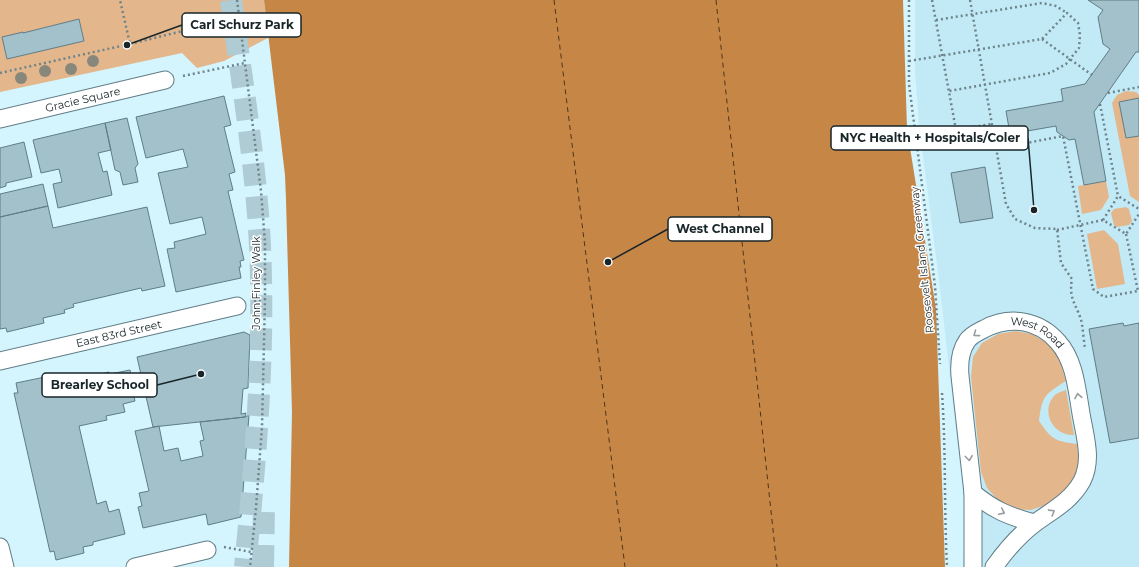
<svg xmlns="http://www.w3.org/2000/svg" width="1139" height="567" viewBox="0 0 1139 567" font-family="Montserrat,sans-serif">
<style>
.built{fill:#c1eaf6}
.green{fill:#e4b68b}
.water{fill:#c68645}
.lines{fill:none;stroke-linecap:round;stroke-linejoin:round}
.ferry{stroke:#513519;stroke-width:1;stroke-dasharray:5 4;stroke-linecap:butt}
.building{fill:#a2c1ca;stroke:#607d86}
.motorway-tunnel{stroke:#afcbd3;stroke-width:22;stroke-dasharray:22 11;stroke-linecap:butt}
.minor-casing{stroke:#607d86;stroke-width:19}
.path{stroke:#6e848a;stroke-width:2.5;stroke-dasharray:2 3;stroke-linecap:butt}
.minor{stroke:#fff;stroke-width:17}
.tree{fill:#88877c}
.oneway{stroke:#989d9f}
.labels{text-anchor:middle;stroke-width:3;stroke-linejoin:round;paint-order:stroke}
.street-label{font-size:11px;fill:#192629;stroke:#fff}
.leader{fill:none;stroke:#192629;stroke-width:1.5}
.callout-dot{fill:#192629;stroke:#fff;stroke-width:1.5}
.callout{fill:#fff;stroke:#192629;stroke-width:1.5}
.callout-label{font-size:12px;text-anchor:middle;font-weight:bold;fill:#192629}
</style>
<rect width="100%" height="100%" fill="#d4f4fe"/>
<path class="built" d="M915,0H1139V567H963L966,518L941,296L919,124L915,71Z"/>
<path class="green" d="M0,0H264L268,38L224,61L197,68L182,53L0,92Z
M1126,91L1136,92L1139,95V202L1130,196L1112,103L1117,95Z
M1106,181L1109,197L1101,210L1082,214L1078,186Z
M1126,207L1129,209L1132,221L1129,225L1117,227L1114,225L1111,213L1114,209Z
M1104,230L1118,244L1125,284L1097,289L1087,234Z
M1016,331L1032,334L1044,341L1058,354L1066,381C1045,394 1042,396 1039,421C1052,440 1055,441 1077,444L1079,465L1074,478L1065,492L1051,503L1031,510L1013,509L998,500L987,488L981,472L971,377L973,357L982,343L998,334Z
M1066,390L1074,435C1052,436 1040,410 1055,395C1057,393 1063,391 1066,390Z"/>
<path class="water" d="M264,0H903L907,129L936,309L945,567H289L292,412L286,200L285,175Z"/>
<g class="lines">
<path class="ferry" d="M554,0L625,567
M716,0L777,567"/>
</g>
<path class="building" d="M1088,0H1139V52H1136L1094,112L1106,181L1084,185L1075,139L1069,140L1057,132L1056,126L1010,134L1006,111L1063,101L1061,89L1085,84L1110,49L1103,44L1098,17L1103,10Z
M79,19L84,41L7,59L2,37L23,32V33Z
M224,96L231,125L224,127L235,172L229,174L233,190L228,191L244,260L240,261L241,267H239L241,278L176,292L167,249L175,248L174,242L206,234L202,217L170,224L158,173L188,167L183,149L146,158L136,117Z
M1139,98V136L1126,138L1119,102Z
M127,118L138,164L135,168L138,182L123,185L120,172L115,170L105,123Z
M105,123L111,150L98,153L103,172L107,171L112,195L58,208L53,184L62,182L59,169L41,173L33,140Z
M24,142L32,177L6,183V186L0,188V148Z
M985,167L993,218L960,223L951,173Z
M43,184L48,206L0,217V194Z
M48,206L53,228L147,207L165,286L142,291L141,288L73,304L74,307L64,310L65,313L43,318L44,323L7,332L6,328L0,329V217Z
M1123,323L1124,326L1139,323V438L1110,443L1089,329Z
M244,332L250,335L248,388L243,389L241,414L246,413L245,417L153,427L137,357Z
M130,370L134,387L132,388L135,401L123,404L125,412L106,416L107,420L79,426L97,504L106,501L109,512L119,509L125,534L93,542V545L83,547L84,553L56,560L54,551L50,552L14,393H18L16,383L45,377L47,383L58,380V384L109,372L110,374Z
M249,415L241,517L208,525L206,514L143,528L138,507L142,506L139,493L149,491L135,431L159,426L164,451L178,448L181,461L203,456L200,441L204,440L200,422L245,417Z"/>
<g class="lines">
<path class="motorway-tunnel" d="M231,0C241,76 254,152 259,228C266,341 256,455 245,567
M263,567L264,504"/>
<defs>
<g id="minor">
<path id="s1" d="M0,119L165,80"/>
<path id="s2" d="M0,361L237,306"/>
<path d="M973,493C994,510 1008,516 1034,523"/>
<path d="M0,547L5,567"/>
<path d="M135,567L207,550"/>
<path id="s3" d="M973,567V493L960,376C959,364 960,351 967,341C971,335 978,332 984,329C1010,315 1039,320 1058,342C1076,362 1077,393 1082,419C1086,440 1092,461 1082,481C1071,501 1053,510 1035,523C1019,535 1006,550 994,567"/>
</g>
</defs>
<use href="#minor" class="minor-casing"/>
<path class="path" d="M237,0L261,191L265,243V299L262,427L256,508L250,567
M909,0V84L935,286L940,364
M932,0L956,130L991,124
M970,0L1006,204L1015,219L1035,228L1057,229L1061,263L1072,279C1068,301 1078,305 1082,324C1083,332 1084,341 1085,349
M936,20L1042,3L1056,6L1067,13
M1042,39L1092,75
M130,44L239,17
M909,61L1042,39L1067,13L1078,23L1080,35L1079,48L1066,64L1050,73L949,91
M0,73L130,44L120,0
M183,76L245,63
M1108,93L1139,87
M1100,104L1118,196
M995,149L1063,136L1093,289L1104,297L1138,291
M1103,220L1118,196L1139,209
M1057,230L1103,220L1126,234L1139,214
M1126,234L1138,291H1139
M254,301L265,299
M942,393C946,451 944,509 947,567
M224,547L251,552"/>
<use href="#minor" class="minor"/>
</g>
<g class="tree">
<circle cx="93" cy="61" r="6"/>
<circle cx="71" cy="69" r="6"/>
<circle cx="45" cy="71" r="6"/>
<circle cx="21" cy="78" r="6"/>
</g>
<defs><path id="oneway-chevron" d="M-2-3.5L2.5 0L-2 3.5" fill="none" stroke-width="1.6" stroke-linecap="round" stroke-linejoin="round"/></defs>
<g class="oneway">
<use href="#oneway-chevron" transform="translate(976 334) rotate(144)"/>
<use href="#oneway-chevron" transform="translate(1078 396) rotate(-101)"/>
<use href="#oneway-chevron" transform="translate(969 458) rotate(83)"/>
<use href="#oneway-chevron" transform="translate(1002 512) rotate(26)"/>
<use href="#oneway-chevron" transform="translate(1052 512) rotate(-32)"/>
</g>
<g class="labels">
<g class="street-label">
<text dy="4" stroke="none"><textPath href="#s1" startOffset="85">Gracie Square</textPath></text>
<text transform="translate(922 260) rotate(-96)" y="4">Roosevelt Island Greenway</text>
<text transform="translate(256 283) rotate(-90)" y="4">John Finley Walk</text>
<text dy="4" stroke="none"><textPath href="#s2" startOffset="122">East 83rd Street</textPath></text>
<text dy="4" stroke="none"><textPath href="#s3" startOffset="307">West Road</textPath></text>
</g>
</g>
<path class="leader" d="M127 45L182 25M1034 210L1028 138M608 262L668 229M201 374L157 385"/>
<g class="callout-dot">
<circle cx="127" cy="45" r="4"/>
<circle cx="1034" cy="210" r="4"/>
<circle cx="608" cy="262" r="4"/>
<circle cx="201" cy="374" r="4"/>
</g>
<g class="callout">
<rect x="182" y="13" width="119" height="24" rx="4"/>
<rect x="831" y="126" width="197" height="24" rx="4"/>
<rect x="668" y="217" width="104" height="24" rx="4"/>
<rect x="42" y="373" width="115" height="24" rx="4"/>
</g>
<g class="callout-label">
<text x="242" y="29">Carl Schurz Park</text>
<text x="930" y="142">NYC Health + Hospitals/Coler</text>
<text x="720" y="233">West Channel</text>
<text x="100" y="389">Brearley School</text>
</g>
</svg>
